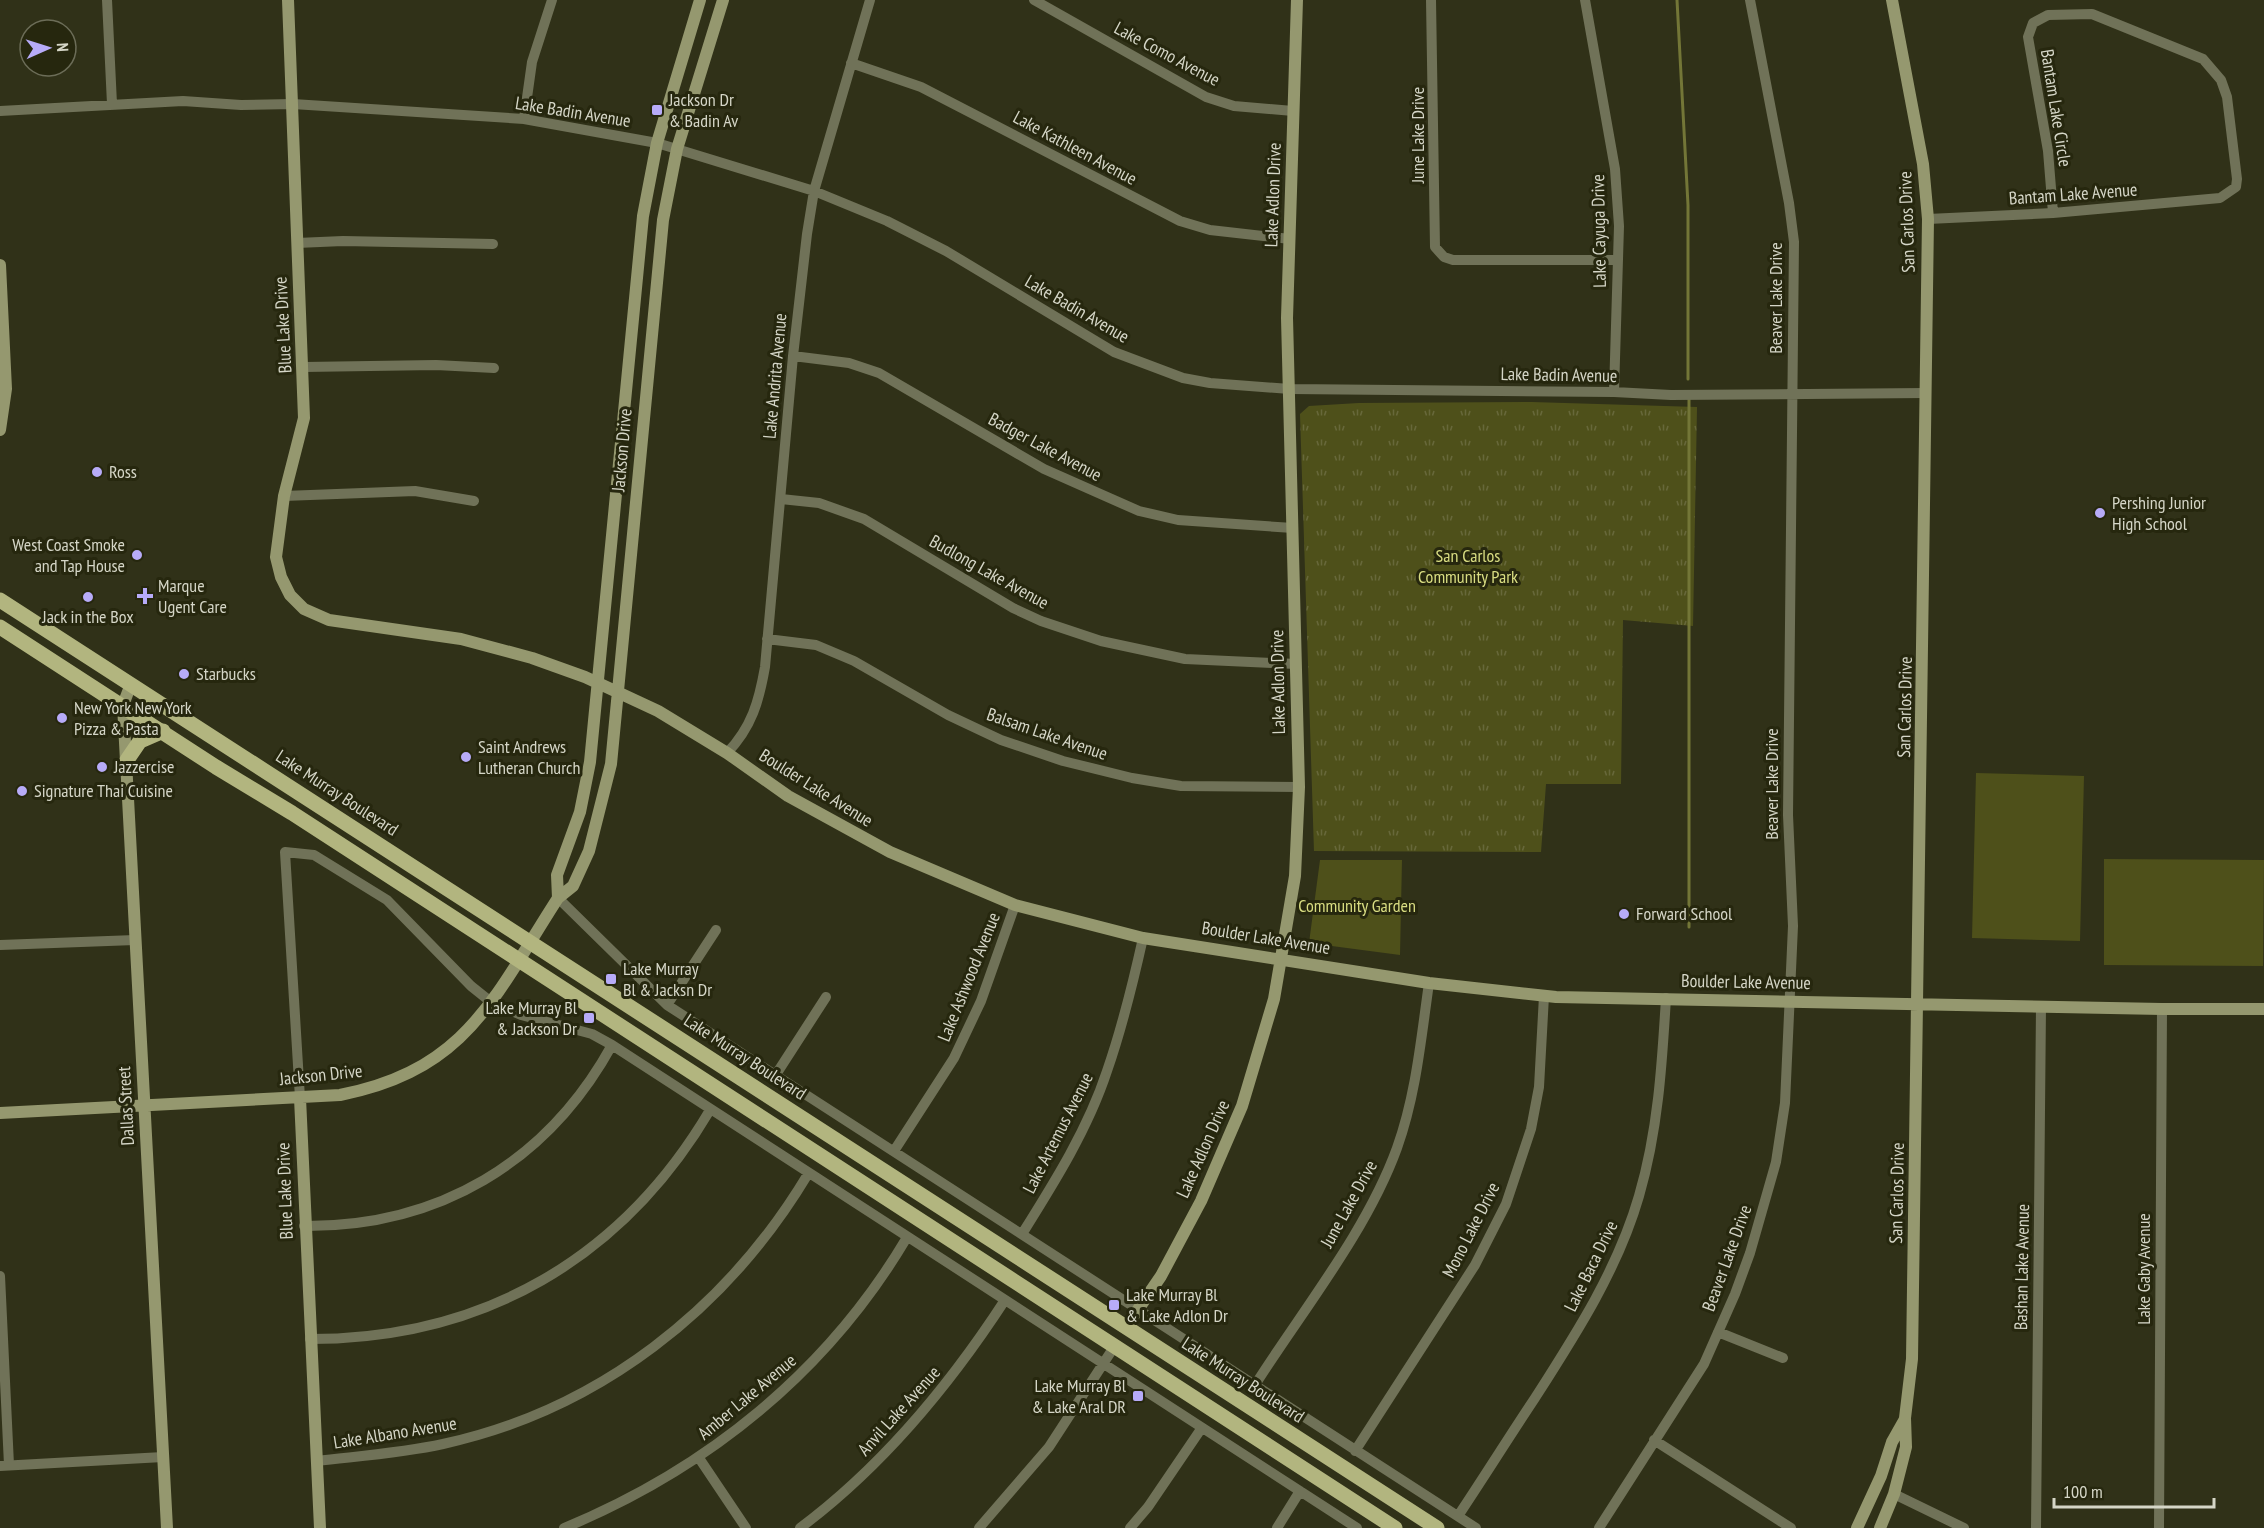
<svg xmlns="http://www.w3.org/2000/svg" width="2264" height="1528" viewBox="0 0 2264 1528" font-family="'PT Sans Narrow',sans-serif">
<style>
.green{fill:#4e501a}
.park{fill:url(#park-tufts)}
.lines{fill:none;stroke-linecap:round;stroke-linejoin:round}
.stream{stroke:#737637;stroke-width:3}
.street{stroke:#707258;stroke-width:10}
.secondary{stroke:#95986f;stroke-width:12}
.primary{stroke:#b2b57f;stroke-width:15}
.poi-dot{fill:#b7abf8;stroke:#26270e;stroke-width:2}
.labels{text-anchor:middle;stroke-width:6;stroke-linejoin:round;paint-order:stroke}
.street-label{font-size:18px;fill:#d5d6c7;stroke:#26270e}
.poi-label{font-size:18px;fill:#d5d6c7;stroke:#26270e;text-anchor:start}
.park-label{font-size:18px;fill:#d9dd82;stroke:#26270e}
</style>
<defs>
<pattern id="park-tufts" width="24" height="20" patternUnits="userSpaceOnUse" patternTransform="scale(1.5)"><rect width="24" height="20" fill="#4e501a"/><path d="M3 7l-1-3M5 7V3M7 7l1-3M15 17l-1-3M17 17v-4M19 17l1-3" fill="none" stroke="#67683a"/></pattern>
</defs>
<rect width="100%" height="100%" fill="#303118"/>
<path class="green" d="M1976,773L2084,776L2080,941L1972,938Z
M2104,859L2264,860L2263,966L2104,965Z
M1320,860H1402L1400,955L1309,943Z"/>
<path class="park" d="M1531,402L1697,407L1693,626L1623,620L1621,784H1546L1541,852L1314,851L1300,414L1309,406L1359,403Z"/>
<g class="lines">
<path class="stream" d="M1677,0L1688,205V379
M1689,399V927"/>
<path class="street" d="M107,0L112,104
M1034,0L1206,97L1234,106L1293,111
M1431,0L1435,247L1444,257L1453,260H1618
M1585,0L1615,169L1619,226L1614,392
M851,63L921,87L1180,221L1210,230L1290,239
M0,111L183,101L241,105L293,104L524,119L657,143L814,191L887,221L946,251L1114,352L1183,378L1210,383L1290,389L1614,392L1671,395L1926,393
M524,119L532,62L552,0
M1928,219L2053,213L2220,198L2236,187L2237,179L2227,97L2221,80L2203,59L2092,14L2048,15L2033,23L2028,37L2048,151L2053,213
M297,243L343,241L493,244
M793,356L849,363L879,373L1044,469L1139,511L1178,520L1293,528
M304,367L436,365L494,368
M284,496L415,491L474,501
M781,499L819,503L864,519L1013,608L1041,621L1101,641L1185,659L1296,664
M767,639L816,645L854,661L948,715L1001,740L1063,761L1132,778L1181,786L1299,787
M727,753C752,727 759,701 765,667L793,356L807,234L814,191L870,0
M558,898L667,1005L1476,1528
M0,945L135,940
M667,1005L716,930
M775,1076L826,997
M300,1098L285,852L314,855L387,900L471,986L491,1002L521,1015L592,1034L612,1045L1357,1528
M894,1151L954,1058L981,1001L1015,905
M304,1226C438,1227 547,1163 612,1045
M1022,1234C1054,1183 1088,1129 1107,1071C1122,1028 1133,983 1143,938
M0,1276L9,1465
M1718,1332L1783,1358
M310,1339C483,1339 622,1259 710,1110
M1255,1385C1302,1311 1367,1231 1397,1148C1416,1095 1421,1039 1429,983
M1654,1440L1791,1528
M1355,1451L1475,1265L1506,1204L1531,1129L1539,1087L1544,996
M699,1458L746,1528
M317,1461C359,1456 402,1453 443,1444C599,1410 727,1309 808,1174
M0,1466L163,1457
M1894,1494L1964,1528
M1458,1516C1484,1477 1509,1437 1535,1398C1576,1334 1618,1269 1639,1196C1658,1131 1662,1065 1666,998
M564,1528C707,1469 827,1372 906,1239
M800,1528C883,1466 949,1386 1005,1300
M979,1528L1049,1447L1114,1347
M1130,1528L1148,1507L1201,1429
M1277,1528L1300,1491
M1599,1528L1704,1364L1735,1294L1750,1253L1776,1162L1785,1103L1793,926L1788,815L1794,242L1789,203L1750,0
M2036,1528L2041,1006
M2159,1528L2162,1009"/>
<path class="secondary" d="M288,0L304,418L284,496L276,557L281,577L290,595L304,609L329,620L461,639L532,658L585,677L658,711L727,753L788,796L890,852L1015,905L1143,938L1429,983L1556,997L2162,1009H2264
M0,265L6,389L0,430
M131,684L123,705L167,1528
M558,898L557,875L580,812L590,762L643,216L657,143L700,0
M300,1098L320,1528
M0,1113L340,1095C467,1070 494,997 558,898L573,886L589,851L611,764L663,220L677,149L723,0
M1126,1327L1161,1276L1201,1201L1242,1106L1274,999L1295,876L1299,787L1287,318L1297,0
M1857,1528L1881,1476L1892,1442L1905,1419
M1880,1528L1894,1494L1906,1447L1905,1418L1912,1359L1928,219L1923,164L1892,0"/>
<path class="primary" d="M0,600L1437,1528
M0,627L216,767L292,813L1395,1528
M127,760L140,741L163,731"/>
</g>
<g class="poi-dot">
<rect x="651" y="104" width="12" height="12" rx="3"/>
<circle cx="97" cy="472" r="6"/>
<circle cx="2100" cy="513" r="6"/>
<circle cx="137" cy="555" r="6"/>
<path d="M142 587h6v6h6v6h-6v6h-6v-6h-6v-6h6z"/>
<circle cx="88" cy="597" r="6"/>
<circle cx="184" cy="674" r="6"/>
<circle cx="62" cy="718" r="6"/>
<circle cx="466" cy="757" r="6"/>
<circle cx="102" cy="767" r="6"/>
<circle cx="22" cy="791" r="6"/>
<circle cx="1624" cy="914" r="6"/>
<rect x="605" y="973" width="12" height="12" rx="3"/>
<rect x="583" y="1012" width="12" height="12" rx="3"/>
<rect x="1108" y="1299" width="12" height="12" rx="3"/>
<rect x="1132" y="1390" width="12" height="12" rx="3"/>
</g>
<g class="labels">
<g class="street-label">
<text transform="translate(1167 54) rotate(28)" y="6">Lake Como Avenue</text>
<text transform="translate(2056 108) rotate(81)" y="6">Bantam Lake Circle</text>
<text transform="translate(573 112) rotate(9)" y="6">Lake Badin Avenue</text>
<text transform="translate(1418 135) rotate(-90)" y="6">June Lake Drive</text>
<text transform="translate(1075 148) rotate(28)" y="6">Lake Kathleen Avenue</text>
<text transform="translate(2073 194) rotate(-4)" y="6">Bantam Lake Avenue</text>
<text transform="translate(1273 195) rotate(-88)" y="6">Lake Adlon Drive</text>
<text transform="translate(1907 222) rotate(-92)" y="6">San Carlos Drive</text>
<text transform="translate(1599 231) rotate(-91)" y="6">Lake Cayuga Drive</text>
<text transform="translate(1776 298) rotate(-90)" y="6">Beaver Lake Drive</text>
<text transform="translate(1077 309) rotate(30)" y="6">Lake Badin Avenue</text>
<text transform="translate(283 325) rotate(-93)" y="6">Blue Lake Drive</text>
<text transform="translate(1559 375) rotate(1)" y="6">Lake Badin Avenue</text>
<text transform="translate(775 376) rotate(-85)" y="6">Lake Andrita Avenue</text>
<text transform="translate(1045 447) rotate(28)" y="6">Badger Lake Avenue</text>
<text transform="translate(622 450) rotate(-85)" y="6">Jackson Drive</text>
<text transform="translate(989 572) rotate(29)" y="6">Budlong Lake Avenue</text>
<text transform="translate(1278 682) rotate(-91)" y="6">Lake Adlon Drive</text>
<text transform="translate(1905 707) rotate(-89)" y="6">San Carlos Drive</text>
<text transform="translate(1047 734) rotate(19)" y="6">Balsam Lake Avenue</text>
<text transform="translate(1772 784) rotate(-90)" y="6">Beaver Lake Drive</text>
<text transform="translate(816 788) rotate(32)" y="6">Boulder Lake Avenue</text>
<text transform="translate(337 793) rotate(33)" y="6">Lake Murray Boulevard</text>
<text transform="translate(1266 938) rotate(9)" y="6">Boulder Lake Avenue</text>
<text transform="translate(969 977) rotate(-68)" y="6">Lake Ashwood Avenue</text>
<text transform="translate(1746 982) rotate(1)" y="6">Boulder Lake Avenue</text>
<text transform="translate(745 1057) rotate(33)" y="6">Lake Murray Boulevard</text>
<text transform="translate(321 1075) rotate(-6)" y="6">Jackson Drive</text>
<text transform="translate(126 1106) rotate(-93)" y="6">Dallas Street</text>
<text transform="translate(1058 1133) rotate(-63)" y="6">Lake Artemus Avenue</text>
<text transform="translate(1203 1149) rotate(-66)" y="6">Lake Adlon Drive</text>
<text transform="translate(285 1191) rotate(-92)" y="6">Blue Lake Drive</text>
<text transform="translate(1897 1193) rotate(-89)" y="6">San Carlos Drive</text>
<text transform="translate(1349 1204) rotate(-61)" y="6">June Lake Drive</text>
<text transform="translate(1471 1230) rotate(-63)" y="6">Mono Lake Drive</text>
<text transform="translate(1727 1258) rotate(-70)" y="6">Beaver Lake Drive</text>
<text transform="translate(1591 1266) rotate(-64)" y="6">Lake Baca Drive</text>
<text transform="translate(2022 1267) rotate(-89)" y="6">Bashan Lake Avenue</text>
<text transform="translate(2144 1269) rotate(-90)" y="6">Lake Gaby Avenue</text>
<text transform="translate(1243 1380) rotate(33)" y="6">Lake Murray Boulevard</text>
<text transform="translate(747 1397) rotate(-40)" y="6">Amber Lake Avenue</text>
<text transform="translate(899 1411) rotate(-48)" y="6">Anvil Lake Avenue</text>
<text transform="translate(395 1433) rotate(-9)" y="6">Lake Albano Avenue</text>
</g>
<g class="poi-label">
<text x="669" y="106">Jackson Dr<tspan x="669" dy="21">&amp; Badin Av</tspan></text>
<text x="109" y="478">Ross</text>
<text x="2112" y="509">Pershing Junior<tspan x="2112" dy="21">High School</tspan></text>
<text x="125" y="551" text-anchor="end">West Coast Smoke<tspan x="125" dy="21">and Tap House</tspan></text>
<text x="158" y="592">Marque<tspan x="158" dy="21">Ugent Care</tspan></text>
<text x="88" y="623" text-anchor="middle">Jack in the Box</text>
<text x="196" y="680">Starbucks</text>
<text x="74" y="714">New York New York<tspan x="74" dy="21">Pizza &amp; Pasta</tspan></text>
<text x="478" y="753">Saint Andrews<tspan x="478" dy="21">Lutheran Church</tspan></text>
<text x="114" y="773">Jazzercise</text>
<text x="34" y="797">Signature Thai Cuisine</text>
<text x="1636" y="920">Forward School</text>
<text x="623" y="975">Lake Murray<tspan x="623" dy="21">Bl &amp; Jacksn Dr</tspan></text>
<text x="577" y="1014" text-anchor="end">Lake Murray Bl<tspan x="577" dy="21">&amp; Jackson Dr</tspan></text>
<text x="1126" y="1301">Lake Murray Bl<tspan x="1126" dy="21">&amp; Lake Adlon Dr</tspan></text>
<text x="1126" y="1392" text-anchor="end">Lake Murray Bl<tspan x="1126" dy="21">&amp; Lake Aral DR</tspan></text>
</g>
<g class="park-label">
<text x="1468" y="562">San Carlos<tspan x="1468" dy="21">Community Park</tspan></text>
<text x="1357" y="912">Community Garden</text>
</g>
</g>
<g transform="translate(48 48) rotate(87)"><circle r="28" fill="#26270e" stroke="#6c6d58" stroke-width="1.5"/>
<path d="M0-4.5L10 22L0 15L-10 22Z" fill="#b7abf8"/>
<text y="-9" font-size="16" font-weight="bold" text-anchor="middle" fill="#d5d6c7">N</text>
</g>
<path d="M2054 1498v9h160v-9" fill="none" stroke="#d5d6c7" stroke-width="3"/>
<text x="2063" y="1498" font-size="18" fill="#d5d6c7" stroke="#26270e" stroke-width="4.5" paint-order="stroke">100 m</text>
</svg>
